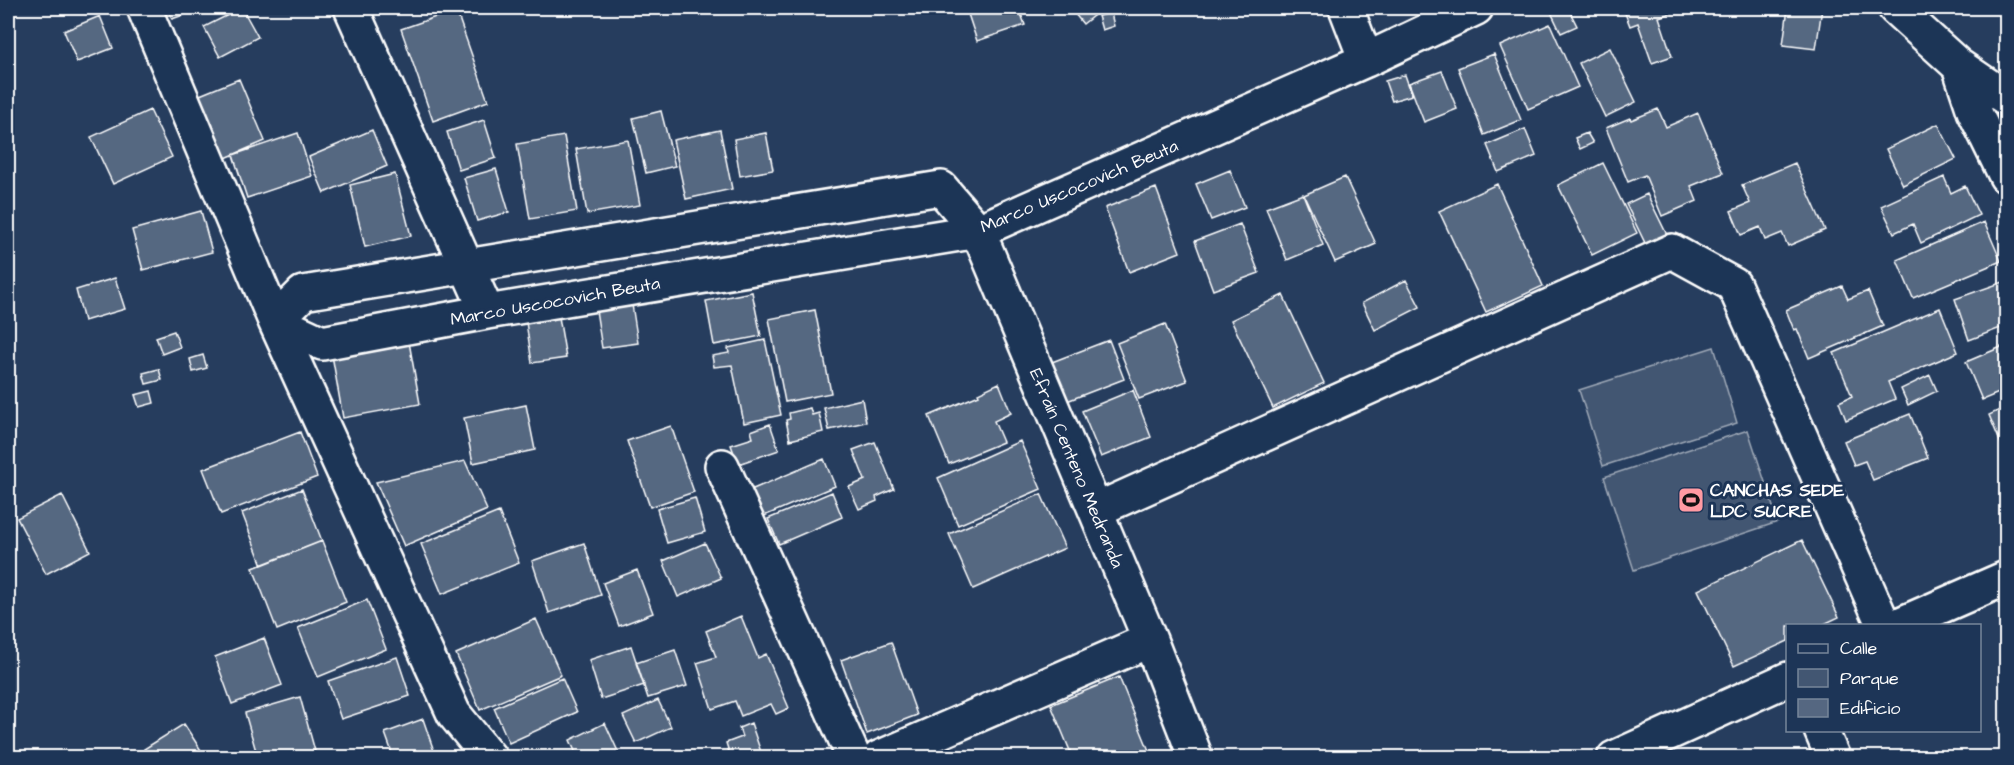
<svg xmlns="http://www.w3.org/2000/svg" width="2014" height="765" viewBox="0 0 2014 765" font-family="'Architects Daughter',sans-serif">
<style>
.green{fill:#425672;stroke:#a0aab8;stroke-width:1.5}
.building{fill:#556781;stroke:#fff;stroke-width:1.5}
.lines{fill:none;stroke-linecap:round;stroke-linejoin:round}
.minor-casing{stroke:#fff;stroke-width:38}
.minor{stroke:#1d3557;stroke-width:33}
.labels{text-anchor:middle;stroke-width:6;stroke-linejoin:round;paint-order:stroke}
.street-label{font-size:18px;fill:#fff;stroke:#1d3557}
.poi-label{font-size:18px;font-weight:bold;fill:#fff;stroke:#1d3557;text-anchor:start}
</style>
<rect width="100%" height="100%" fill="#263d5e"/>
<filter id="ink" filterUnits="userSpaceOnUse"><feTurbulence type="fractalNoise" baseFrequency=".0167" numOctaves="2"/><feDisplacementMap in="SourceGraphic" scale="12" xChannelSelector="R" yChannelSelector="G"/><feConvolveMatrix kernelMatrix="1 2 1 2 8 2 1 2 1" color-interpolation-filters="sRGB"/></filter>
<g filter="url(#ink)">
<path class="green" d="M1714,347L1737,423L1603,466L1579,390Z
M1748,430L1778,522L1634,570L1604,477Z"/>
<path class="building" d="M168,8H203L172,19Z
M242,8L258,37L220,57L204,27Z
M966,8H1019L1025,25L977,41Z
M1070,8H1103L1083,24Z
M1549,8H1568L1577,26L1561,33Z
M1623,8H1686L1659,17L1672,56L1652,63L1638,23L1630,26Z
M1788,8H1822L1816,49L1783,45Z
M456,10L488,101L433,121L401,29Z
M1111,13L1114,26L1102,30L1098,16Z
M100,16L113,48L77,62L64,31Z
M1550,24L1578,87L1528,109L1500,46Z
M1610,48L1636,102L1605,117L1579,63Z
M1494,54L1521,120L1484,135L1458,68Z
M1442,71L1457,109L1424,122L1409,83Z
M1405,75L1412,95L1392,101L1385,81Z
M239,79L265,141L221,160L195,97Z
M1658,109L1666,127L1698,113L1723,173L1691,186L1697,201L1662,216L1645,175L1628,182L1606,128L1630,118L1631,120Z
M150,110L172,157L113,184L91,137Z
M661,111L675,166L646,173L633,118Z
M484,120L496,158L459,170L447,132Z
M1938,124L1956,159L1903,185L1886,149Z
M1525,129L1536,156L1498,172L1487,145Z
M372,130L387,166L324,193L309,157Z
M720,130L732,189L686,199L673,140Z
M298,133L312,176L247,198L233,155Z
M766,133L773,170L740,176L734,139Z
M1587,133L1593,143L1580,149L1575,138Z
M564,136L577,211L530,219L517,144Z
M628,140L640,205L587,214L576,149Z
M1603,163L1637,233L1592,255L1558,185Z
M1795,163L1825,230L1788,246L1782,233L1765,240L1760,227L1741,235L1731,211L1750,203L1742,185Z
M496,169L509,212L477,221L464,178Z
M1230,170L1245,207L1211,220L1196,184Z
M395,174L411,236L365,247L350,185Z
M1345,177L1376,244L1335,262L1304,195Z
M1944,177L1951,193L1965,186L1979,215L1921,243L1913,224L1894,233L1881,206Z
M1497,184L1543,286L1486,312L1439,211Z
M1156,188L1180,252L1129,272L1105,208Z
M1303,194L1323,245L1287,260L1266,208Z
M1647,194L1668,237L1647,247L1626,204Z
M201,211L212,252L143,270L132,230Z
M1984,222L2001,261L1913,298L1897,260Z
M1240,224L1259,273L1213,290L1195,241Z
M115,278L125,309L84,321L76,290Z
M1406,280L1420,307L1375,330L1362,303Z
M2006,281V326L1969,340L1955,299Z
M1842,286L1848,299L1868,291L1883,326L1809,358L1797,329L1794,330L1786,310Z
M752,292L761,336L714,345L706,301Z
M1283,295L1324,383L1273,408L1231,320Z
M631,298L638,343L602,348L595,304Z
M1940,308L1958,352L1888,382L1895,399L1846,420L1839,402L1852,396L1834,353Z
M815,310L831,393L785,402L769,319Z
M559,317L566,358L532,363L526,322Z
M1165,324L1187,381L1139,399L1117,343Z
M174,331L180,347L162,354L156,337Z
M765,340L781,415L744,423L732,365L714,367L712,356L729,353L728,348Z
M1109,340L1124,379L1067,401L1052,362Z
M409,342L420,404L343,418L332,355Z
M2006,345V390L1982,400L1966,362Z
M203,355L207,368L193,372L190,359Z
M159,369L162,380L146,384L143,373Z
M1930,375L1937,391L1908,405L1901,389Z
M999,383L1011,413L994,421L1003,442L949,464L929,416L979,395L978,393Z
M1133,390L1151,437L1101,457L1082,411Z
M151,391L154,403L139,407L135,395Z
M862,399L866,422L829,430L824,408Z
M526,405L535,450L473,463L464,418Z
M2006,407V450L2004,451L1989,415Z
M810,408L812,415L819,413L823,432L790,440L786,420L790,419L789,413Z
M1910,414L1928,458L1873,480L1865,461L1854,465L1844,441Z
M770,424L779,450L738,464L731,445L753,438L751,431Z
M671,426L694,492L650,507L627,441Z
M300,432L317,477L221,514L203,469Z
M1020,441L1041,489L958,525L938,478Z
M875,442L894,489L876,497L877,501L859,509L849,487L865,480L853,450Z
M824,459L835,486L757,519L746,492Z
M465,461L487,510L404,546L376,482Z
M302,489L322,541L262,565L242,513Z
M832,492L842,517L779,544L768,519Z
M1041,494L1065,548L973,589L949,534Z
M62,495L90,551L46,574L17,518Z
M695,498L705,532L667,543L657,509Z
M499,512L519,563L442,594L421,544Z
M1802,540L1839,617L1820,626H1788V641L1734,666L1698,590Z
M322,541L346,602L277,630L253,568Z
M584,543L601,595L549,613L532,561Z
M705,543L721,578L678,597L663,561Z
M637,570L653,613L619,626L603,583Z
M367,600L386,649L318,677L298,628Z
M741,616L758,658L766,654L789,708L776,714L771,704L741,716L735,701L712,709L697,663L716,657L706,631Z
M536,619L561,675L480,710L456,654Z
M264,638L282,685L232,704L215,657Z
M891,642L917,715L867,734L841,660Z
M631,646L644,685L601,699L589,660Z
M675,650L687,686L648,698L636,663Z
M397,657L410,696L341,719L328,681Z
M1119,677L1152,758H1073L1051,705Z
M562,678L577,712L509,743L494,708Z
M300,697L315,751L293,758H258L245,713Z
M658,700L671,727L636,743L623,716Z
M423,719L436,757L394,758L385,733Z
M605,723L621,758H578L570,740Z
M751,723L763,758H731L726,743L742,737L739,728Z
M184,724L206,758H149L144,749Z"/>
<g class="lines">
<defs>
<path id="minor" d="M144,8L275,321L454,714L490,758
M351,8L487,312
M1346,8L1366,60
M1895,8L1959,66
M2006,98L1959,66L1974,111L2006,176
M275,321L303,293L941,188L978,231L1150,640L1196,758
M275,321L322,343L487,312L978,231L1366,60L1476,8
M722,466L854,758
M1096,510L1672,251L1734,285L1884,626
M1896,626L2006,578
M1821,730L1833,758
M879,758L1150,640
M1614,758L1788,679"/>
</defs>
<use href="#minor" class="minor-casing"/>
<use href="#minor" class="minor"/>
</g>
</g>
<defs>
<symbol id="stadium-square" viewBox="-11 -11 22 22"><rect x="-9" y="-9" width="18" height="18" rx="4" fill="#ff9aa2" stroke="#1d3557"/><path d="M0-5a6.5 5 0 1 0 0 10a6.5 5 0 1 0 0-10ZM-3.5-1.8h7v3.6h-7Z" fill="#111"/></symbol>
</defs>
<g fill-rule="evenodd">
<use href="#stadium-square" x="1676" y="485" width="30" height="30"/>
</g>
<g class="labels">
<g class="street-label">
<text transform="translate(1079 186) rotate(-23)" y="6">Marco Uscocovich Beuta</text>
<text transform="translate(555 301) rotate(-10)" y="6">Marco Uscocovich Beuta</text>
<text transform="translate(1077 468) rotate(67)" y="6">Efraín Centeno Medranda</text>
</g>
<g class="poi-label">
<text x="1710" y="496">CANCHAS SEDE<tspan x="1710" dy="21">LDC SUCRE</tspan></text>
</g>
</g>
<rect width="2014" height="765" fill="none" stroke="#1d3557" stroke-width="30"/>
<rect x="15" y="15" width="1984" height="735" fill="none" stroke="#fff" stroke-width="2" filter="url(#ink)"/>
<rect x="1786" y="624" width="195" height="108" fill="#1d3557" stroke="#77869a" stroke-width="1.5"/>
<rect x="1798" y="644" width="30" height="9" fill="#1d3557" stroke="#77869a" stroke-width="1.5"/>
<text x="1840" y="654" font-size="18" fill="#ffffff">Calle</text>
<rect x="1798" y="669" width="30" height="18" fill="#425672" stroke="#77869a" stroke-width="1.5"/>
<text x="1840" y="684" font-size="18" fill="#ffffff">Parque</text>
<rect x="1798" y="699" width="30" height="18" fill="#556781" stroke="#77869a" stroke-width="1.5"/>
<text x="1840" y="714" font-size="18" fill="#ffffff">Edificio</text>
</svg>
